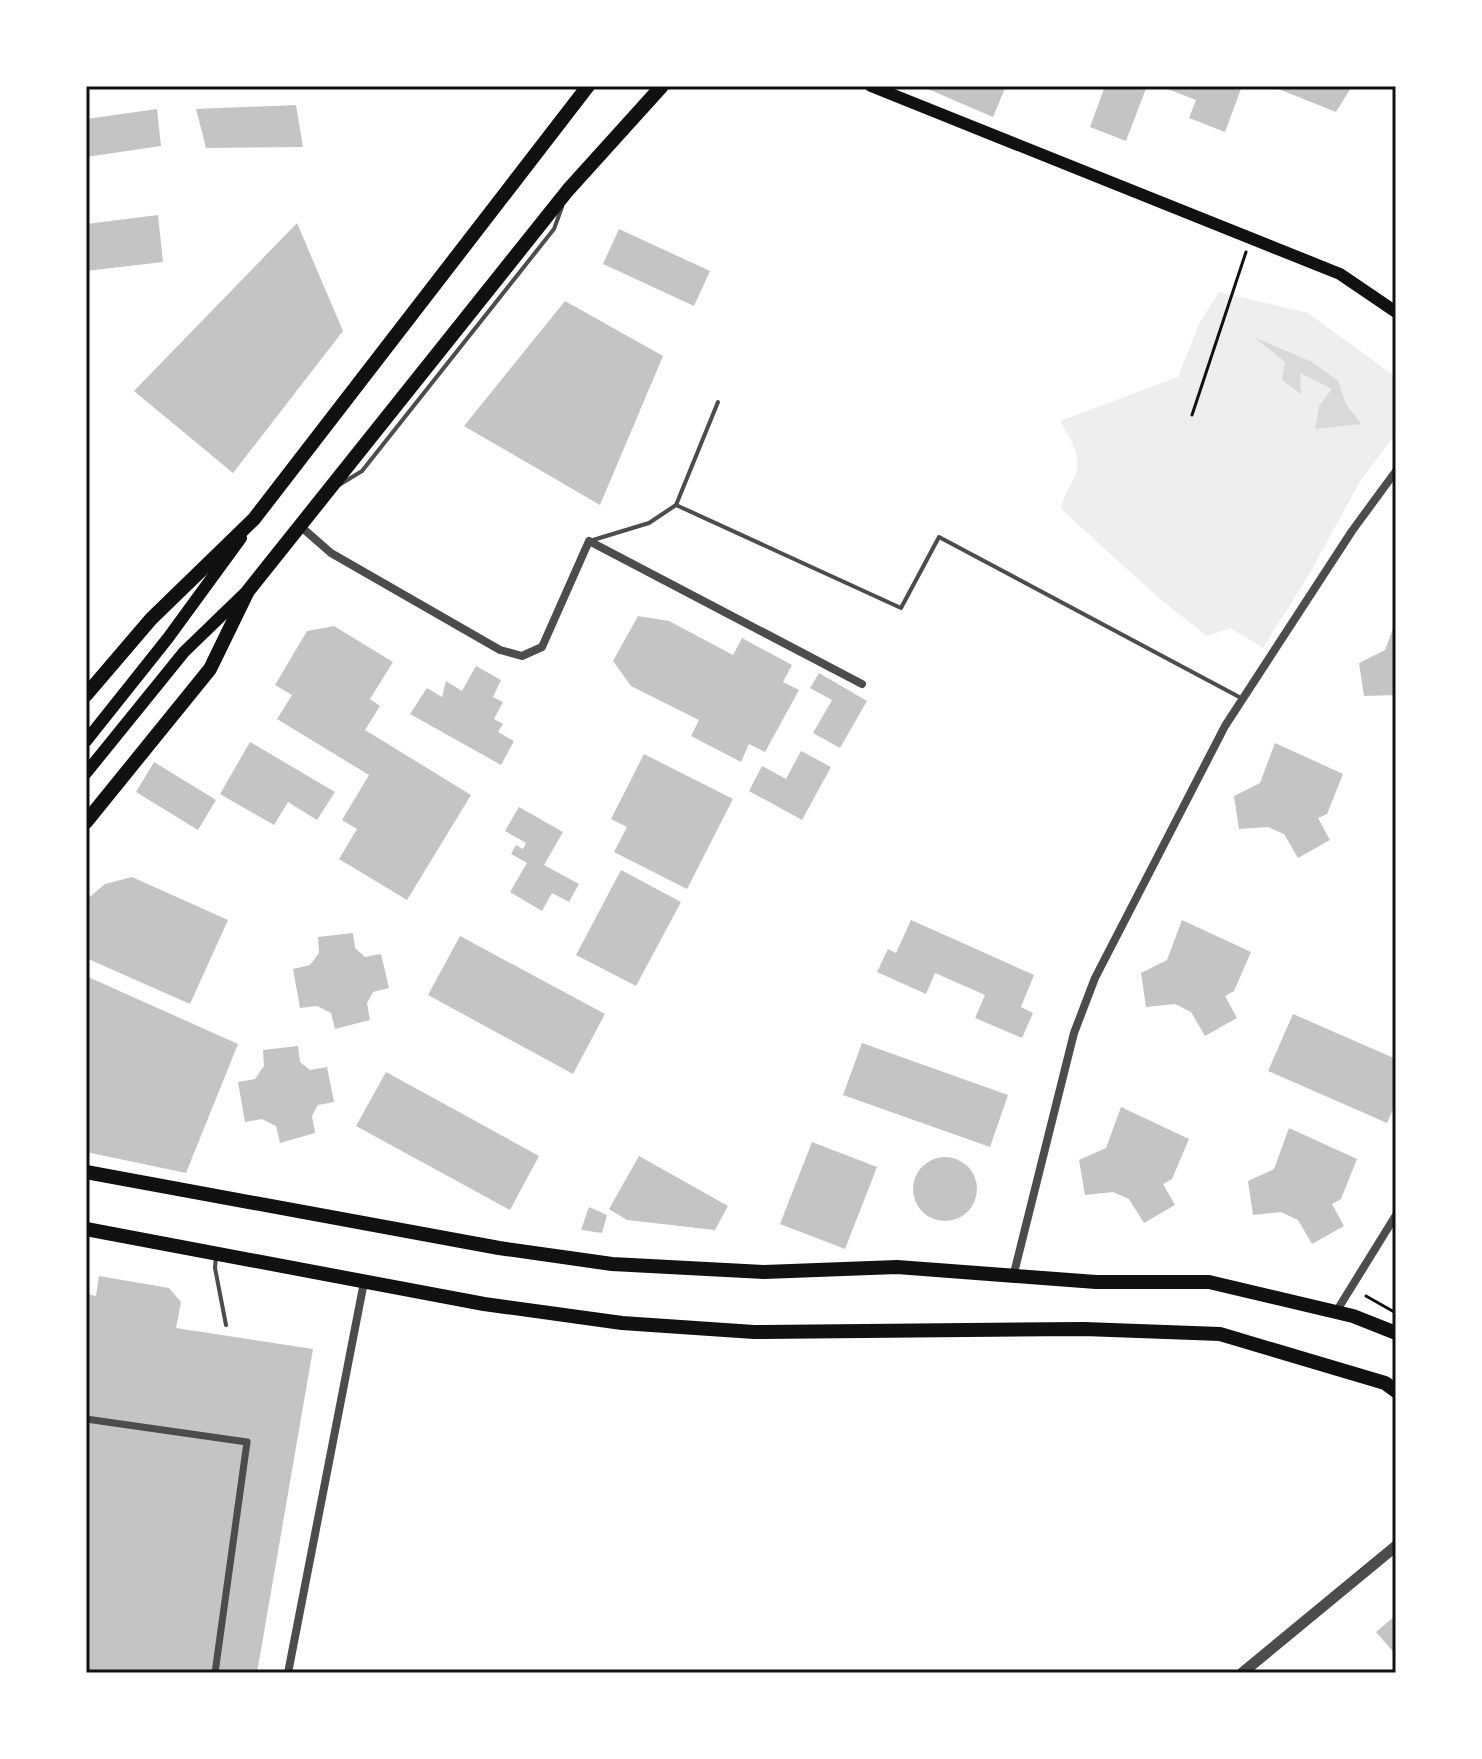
<svg xmlns="http://www.w3.org/2000/svg" width="1482" height="1759" viewBox="0 0 1482 1759" font-family="Quicksand,sans-serif">
<style>
.green{fill:#eee}
.water{fill:#d9d9d9}
.building{fill:#c4c4c4}
.lines{fill:none;stroke-linecap:round;stroke-linejoin:round}
.path{stroke:#111;stroke-width:3}
.service{stroke:#4c4c4c;stroke-width:4}
.pedestrian{stroke:#4c4c4c;stroke-width:7}
.minor{stroke:#4c4c4c;stroke-width:8}
.tertiary{stroke:#4c4c4c;stroke-width:11}
.secondary{stroke:#111;stroke-width:12}
.primary{stroke:#111;stroke-width:14}
.neatline{fill:none;stroke:#111;stroke-width:3}
</style>
<rect width="100%" height="100%" fill="#fff"/>
<path class="green" d="M1219,292L1308,313L1396,377V433L1359,483L1310,573L1263,648L1230,628L1207,636L1161,600L1061,509C1063,497 1068,490 1073,480C1085,458 1070,439 1060,421L1178,377L1199,324Z"/>
<path class="water" d="M1254,337L1312,362L1338,381L1346,404L1361,424L1315,429L1319,406L1332,389L1300,373L1301,394L1282,380L1285,362Z"/>
<path class="building" d="M921,86H1006L993,117Z
M1105,86H1147L1126,141L1090,127Z
M1160,86H1242L1225,132L1189,118L1196,100Z
M1271,86H1352L1336,112Z
M296,105L303,147L206,148L196,109Z
M157,109L161,146L86,157V119Z
M158,215L163,262L86,271V224Z
M297,223L343,331L233,473L134,391Z
M619,229L710,271L694,306L603,264Z
M565,301L663,356L600,505L464,426Z
M638,616L669,621L733,655L742,638L792,665L783,682L799,690L765,752L749,744L741,762L691,736L699,720L631,686L613,661Z
M1396,621V695L1364,696L1359,663L1385,650Z
M334,626L393,662L370,699L380,706L365,730L471,795L407,900L339,859L357,829L342,820L369,775L277,719L292,695L275,685L307,631Z
M476,666L501,680L493,697L503,702L494,719L503,724L498,732L514,741L501,765L410,714L427,688L442,697L446,681L462,691Z
M819,673L867,701L840,748L813,733L832,700L810,688Z
M250,742L335,792L317,820L288,802L274,825L220,794Z
M1275,743L1343,774L1327,814L1318,818L1330,840L1298,858L1284,834L1268,827L1239,829L1234,796L1260,783Z
M801,751L831,767L802,820L749,791L762,766L786,779Z
M644,754L733,799L687,889L614,852L627,827L611,819Z
M154,762L216,800L198,830L136,792Z
M519,807L563,832L544,865L579,884L569,902L552,893L542,911L510,892L527,863L511,854L516,845L523,849L526,843L505,831Z
M621,870L681,902L636,986L576,955Z
M132,877L228,920L190,1004L86,958V900L105,884Z
M911,920L1034,975L1021,1007L1033,1013L1022,1038L975,1018L985,995L935,973L926,994L877,972L888,949L896,953Z
M1182,920L1251,952L1234,991L1225,996L1237,1018L1205,1036L1191,1012L1175,1004L1146,1007L1141,973L1167,960Z
M353,933L355,948L365,957L381,954L389,988L373,992L367,1003L370,1020L335,1029L331,1013L317,1006L300,1008L293,969L310,965L319,953L318,937Z
M460,936L605,1014L573,1074L428,995Z
M86,976L238,1044L186,1173L86,1152Z
M1293,1014L1396,1059V1103L1387,1123L1268,1071Z
M862,1043L1008,1095L990,1147L843,1095Z
M298,1046L300,1062L310,1070L327,1067L334,1102L318,1105L312,1116L315,1133L280,1143L276,1126L262,1119L245,1122L238,1082L255,1079L264,1066L263,1050Z
M386,1072L539,1156L510,1210L356,1126Z
M1121,1107L1189,1139L1172,1179L1163,1184L1175,1205L1144,1223L1129,1199L1113,1192L1085,1195L1079,1160L1106,1148Z
M1289,1128L1357,1159L1341,1199L1332,1204L1344,1226L1312,1244L1298,1220L1281,1212L1253,1215L1248,1181L1274,1169Z
M812,1142L877,1167L845,1249L780,1224Z
M639,1156L728,1206L715,1230L627,1220L609,1209Z
M913 1189a32 32 0 1 1 64 0a32 32 0 1 1-64 0Z
M589,1207L607,1215L602,1233L581,1230Z
M99,1276L169,1288L181,1302L176,1328L313,1349L257,1673H86V1294L96,1296Z
M1396,1615V1655L1376,1632Z"/>
<g class="lines">
<path class="path" d="M1192,415L1246,252
M1366,1296L1396,1313"/>
<path class="service" d="M339,485L362,471L554,229L562,207
M676,505L901,608L939,537L1243,699
M593,540L649,523L676,505L718,402
M216,1256L215,1268L226,1325"/>
<path class="pedestrian" d="M86,1419L247,1442L215,1673"/>
<path class="minor" d="M299,525L331,553L500,650L522,656L542,647L589,541L862,684
M1014,1273L1074,1033L1095,978L1225,726L1352,531L1396,471
M1336,1312L1396,1215
M288,1673L364,1282"/>
<path class="tertiary" d="M1242,1673L1396,1546"/>
<path class="secondary" d="M871,86L1340,274L1396,312
M86,741L168,638L241,538
M86,773L184,652L245,593"/>
<path class="primary" d="M86,695L151,619L254,519L588,86
M86,822L210,669L248,591L568,190L662,86
M86,1172L499,1248L612,1264L764,1272L897,1267L1096,1282H1209L1353,1316L1396,1333
M86,1229L484,1304L622,1323L754,1332L1084,1329L1220,1334L1385,1383L1396,1391"/>
</g>
<rect width="1482" height="1759" fill="none" stroke="#ffffff" stroke-width="176"/>
<rect x="88" y="88" width="1306" height="1583" class="neatline"/>
</svg>
